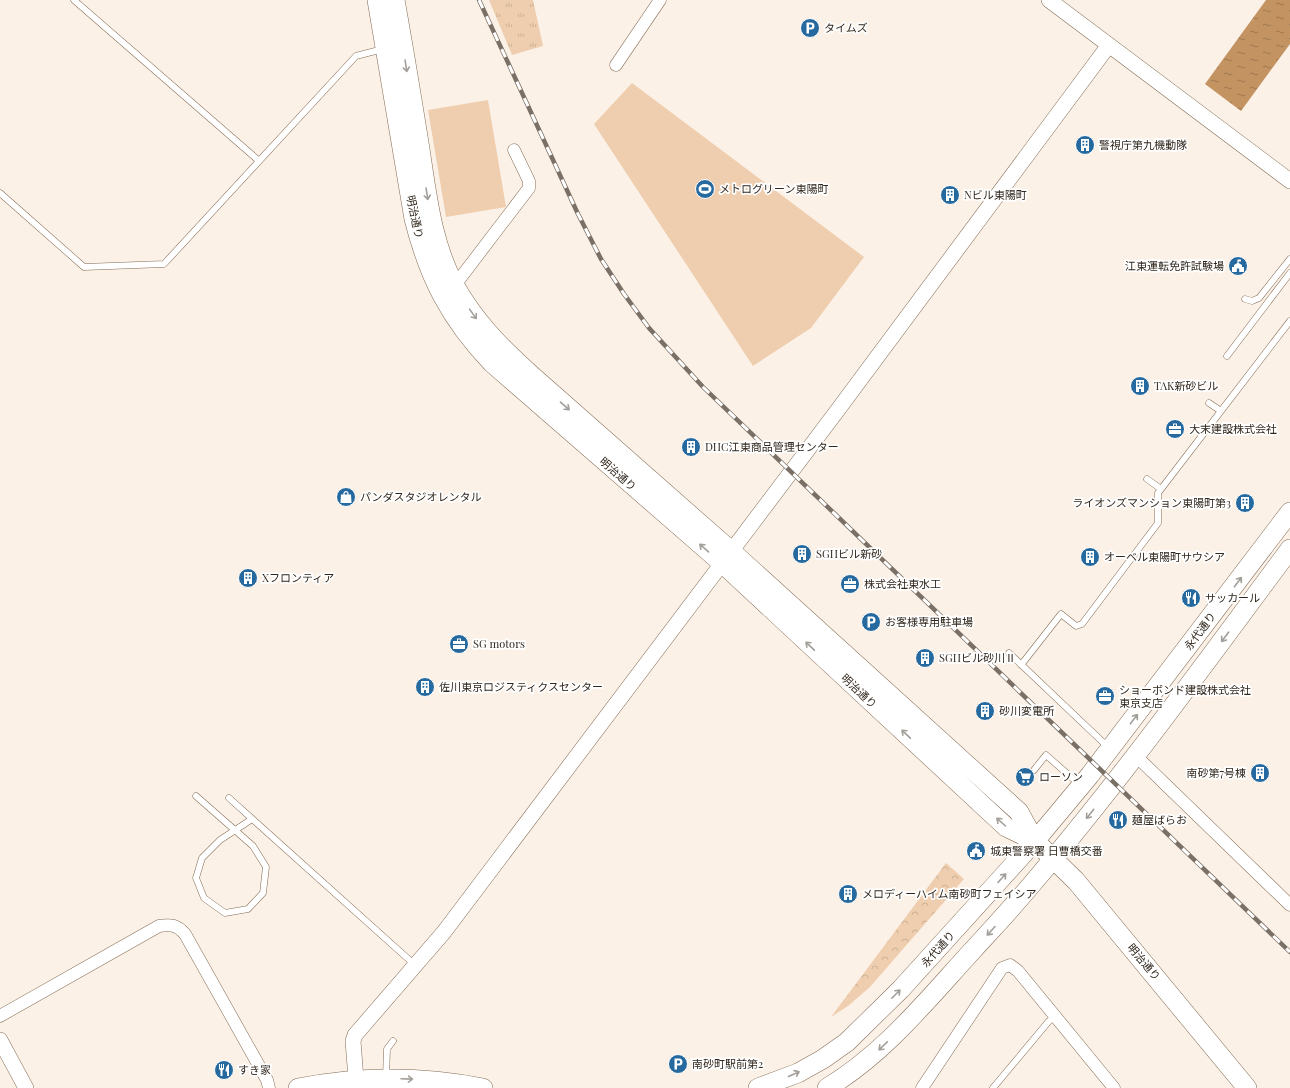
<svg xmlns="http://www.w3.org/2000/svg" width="1290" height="1088" viewBox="0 0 1290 1088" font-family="'Playfair Display','Noto Sans JP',serif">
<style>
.grass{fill:url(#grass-tufts)}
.forest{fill:url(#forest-crowns)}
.pitch{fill:#eeceae}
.water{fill:url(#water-ripples)}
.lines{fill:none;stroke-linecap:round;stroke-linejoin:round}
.service-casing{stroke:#846c55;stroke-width:7}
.minor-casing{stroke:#846c55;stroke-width:13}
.tertiary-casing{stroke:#846c55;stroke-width:16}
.primary-casing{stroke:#846c55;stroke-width:20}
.service{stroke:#fff;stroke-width:6}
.minor{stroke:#fff;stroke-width:12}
.tertiary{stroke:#fff;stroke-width:15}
.primary{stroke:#fff;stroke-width:19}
.rail-casing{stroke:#7b7066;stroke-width:4.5}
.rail{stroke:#fff;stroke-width:3;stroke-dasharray:9;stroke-linecap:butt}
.oneway{stroke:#a29e99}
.labels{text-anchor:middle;stroke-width:3.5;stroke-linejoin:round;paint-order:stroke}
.poi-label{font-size:11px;fill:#31271d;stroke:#fff;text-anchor:start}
.street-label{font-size:11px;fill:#31271d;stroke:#fff}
</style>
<defs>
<pattern id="grass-tufts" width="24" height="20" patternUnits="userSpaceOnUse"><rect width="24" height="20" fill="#eeceae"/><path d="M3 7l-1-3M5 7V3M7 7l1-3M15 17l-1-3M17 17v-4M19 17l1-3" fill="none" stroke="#cdb195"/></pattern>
<pattern id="forest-crowns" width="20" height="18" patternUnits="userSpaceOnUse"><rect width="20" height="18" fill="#eeceae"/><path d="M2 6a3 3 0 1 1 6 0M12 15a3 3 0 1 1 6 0" fill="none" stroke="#cdb195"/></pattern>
<pattern id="water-ripples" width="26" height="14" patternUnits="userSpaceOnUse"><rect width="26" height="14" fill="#c39362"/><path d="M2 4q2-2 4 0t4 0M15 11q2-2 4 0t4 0" fill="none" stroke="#9f7850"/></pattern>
</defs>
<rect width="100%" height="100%" fill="#fcf1e7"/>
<path class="grass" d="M489,0H533L543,46L512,55Z"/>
<path class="forest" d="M946,863L964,879L870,987L848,1006L831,1017Z"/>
<path class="pitch" d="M632,83L864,257L811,328L753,366L594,124Z
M488,100L506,207L446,217L428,110Z"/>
<path class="water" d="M1266,0H1290V44L1241,111L1205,84Z"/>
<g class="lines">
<defs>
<path id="service" d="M74,0L258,160
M0,193L84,267L164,264L356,56L383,49
M1245,299L1252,301L1259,298L1290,259
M1227,356L1290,273
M1209,403L1221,411
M1147,479L1161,489
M1009,653L1108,747
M1021,665L1061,614L1076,626L1082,624L1158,523V493L1290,321
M1034,770L1046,755L1080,785
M196,796L253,846L266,867L263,893L248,909L225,913L204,898L196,878L202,858L220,840L252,819
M229,798L415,965
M386,1077L387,1049L393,1041
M993,1088L1049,1021L1056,1017"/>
<path id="minor" d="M616,65L660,0
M455,285L529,188V181L514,150
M1136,756L1290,905
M0,1016L159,926C171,924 177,925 185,934L267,1080L269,1088
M922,1088L1002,968L1010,965L1018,971L1114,1088"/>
<path id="tertiary" d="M1049,0L1290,181
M0,1040L26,1088
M356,1079L353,1041L355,1035L444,932L837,411L1109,45"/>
<path id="primary" d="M377,0L414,219C429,278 450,319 492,363L722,563L1006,827L1035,841
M395,0C404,50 412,99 420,149C427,195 432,244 455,286C474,320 500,347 529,373L731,551L1019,812L1035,841L1076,881L1247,1088
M298,1088C360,1076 422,1076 483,1088
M758,1088L798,1073L823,1059L847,1042L901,989L1035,841L1090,775L1290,512
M827,1088C885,1053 927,1000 972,951C992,929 1013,907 1032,884C1123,777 1206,662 1290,549"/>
</defs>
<use href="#service" class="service-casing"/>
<use href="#minor" class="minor-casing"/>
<use href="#tertiary" class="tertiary-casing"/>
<use href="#primary" class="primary-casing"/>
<use href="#service" class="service"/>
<use href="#minor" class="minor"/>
<use href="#tertiary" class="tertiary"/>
<use href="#primary" class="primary"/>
<defs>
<path id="rail" d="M479,0L578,214L601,259L624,294L649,328L703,387L1290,952"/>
</defs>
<use href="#rail" class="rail-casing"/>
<use href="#rail" class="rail"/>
</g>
<defs><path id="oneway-shaft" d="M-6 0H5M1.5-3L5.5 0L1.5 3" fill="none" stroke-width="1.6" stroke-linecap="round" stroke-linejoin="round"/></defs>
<g class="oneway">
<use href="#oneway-shaft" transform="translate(406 66) rotate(81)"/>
<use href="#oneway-shaft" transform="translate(427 194) rotate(81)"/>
<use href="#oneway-shaft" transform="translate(473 314) rotate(55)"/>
<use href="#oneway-shaft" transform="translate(565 406) rotate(41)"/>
<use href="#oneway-shaft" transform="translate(704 548) rotate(-139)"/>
<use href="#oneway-shaft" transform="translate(1238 582) rotate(-53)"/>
<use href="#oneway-shaft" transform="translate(1225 637) rotate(127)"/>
<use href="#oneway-shaft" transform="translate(810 646) rotate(-137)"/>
<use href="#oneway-shaft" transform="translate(1134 719) rotate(-53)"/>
<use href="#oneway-shaft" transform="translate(906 734) rotate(-137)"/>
<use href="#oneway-shaft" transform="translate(1090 814) rotate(129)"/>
<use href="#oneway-shaft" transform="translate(1001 822) rotate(-138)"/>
<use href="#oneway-shaft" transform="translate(1002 878) rotate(-48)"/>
<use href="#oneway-shaft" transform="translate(991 931) rotate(132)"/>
<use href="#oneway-shaft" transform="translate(896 994) rotate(-45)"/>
<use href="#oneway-shaft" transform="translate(883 1046) rotate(136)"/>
<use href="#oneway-shaft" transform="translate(794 1074) rotate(-24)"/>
<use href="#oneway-shaft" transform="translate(407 1079) rotate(2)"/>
</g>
<defs>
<symbol id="parking-disc" viewBox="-11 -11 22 22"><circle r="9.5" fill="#25699e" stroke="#fff"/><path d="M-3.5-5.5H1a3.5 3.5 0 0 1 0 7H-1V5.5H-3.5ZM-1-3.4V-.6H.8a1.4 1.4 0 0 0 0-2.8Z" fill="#fff"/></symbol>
<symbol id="building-disc" viewBox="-11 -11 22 22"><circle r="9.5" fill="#25699e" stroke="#fff"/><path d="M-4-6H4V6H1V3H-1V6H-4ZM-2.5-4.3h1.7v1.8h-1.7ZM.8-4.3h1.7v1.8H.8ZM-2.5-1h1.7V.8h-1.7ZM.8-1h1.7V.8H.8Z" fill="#fff"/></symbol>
<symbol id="stadium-disc" viewBox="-11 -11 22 22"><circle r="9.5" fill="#25699e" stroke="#fff"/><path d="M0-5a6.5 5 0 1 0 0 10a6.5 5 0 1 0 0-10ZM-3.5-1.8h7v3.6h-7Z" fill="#fff"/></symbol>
<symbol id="civic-disc" viewBox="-11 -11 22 22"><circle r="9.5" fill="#25699e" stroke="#fff"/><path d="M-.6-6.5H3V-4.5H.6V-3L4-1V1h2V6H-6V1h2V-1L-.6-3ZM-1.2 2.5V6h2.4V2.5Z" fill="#fff"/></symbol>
<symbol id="office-disc" viewBox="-11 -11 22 22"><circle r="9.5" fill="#25699e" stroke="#fff"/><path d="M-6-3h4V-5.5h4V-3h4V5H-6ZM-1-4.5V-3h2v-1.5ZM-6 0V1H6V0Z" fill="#fff"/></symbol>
<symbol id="shop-disc" viewBox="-11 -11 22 22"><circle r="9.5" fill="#25699e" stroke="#fff"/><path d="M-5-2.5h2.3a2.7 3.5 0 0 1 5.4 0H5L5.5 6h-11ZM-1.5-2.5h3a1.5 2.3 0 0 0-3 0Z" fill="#fff"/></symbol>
<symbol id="restaurant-disc" viewBox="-11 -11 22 22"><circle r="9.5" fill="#25699e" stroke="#fff"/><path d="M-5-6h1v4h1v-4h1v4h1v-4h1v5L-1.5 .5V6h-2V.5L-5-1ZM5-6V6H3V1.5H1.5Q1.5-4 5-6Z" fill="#fff"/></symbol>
<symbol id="supermarket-disc" viewBox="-11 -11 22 22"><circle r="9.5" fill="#25699e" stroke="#fff"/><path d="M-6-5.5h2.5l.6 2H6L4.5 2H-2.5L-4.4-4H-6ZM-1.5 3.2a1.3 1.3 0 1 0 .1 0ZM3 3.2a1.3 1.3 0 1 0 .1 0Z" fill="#fff"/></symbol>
</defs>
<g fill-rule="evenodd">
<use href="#parking-disc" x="799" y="17" width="22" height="22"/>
<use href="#building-disc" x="1074" y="134" width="22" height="22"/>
<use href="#stadium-disc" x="694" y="178" width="22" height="22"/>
<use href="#building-disc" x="939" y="184" width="22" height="22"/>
<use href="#civic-disc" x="1227" y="255" width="22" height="22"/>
<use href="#building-disc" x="1129" y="375" width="22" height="22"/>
<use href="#office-disc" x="1164" y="418" width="22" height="22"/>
<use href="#building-disc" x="680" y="436" width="22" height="22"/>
<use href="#shop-disc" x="335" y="486" width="22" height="22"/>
<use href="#building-disc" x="1234" y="492" width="22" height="22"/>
<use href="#building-disc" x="791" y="543" width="22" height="22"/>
<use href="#building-disc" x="1079" y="546" width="22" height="22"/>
<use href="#building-disc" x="237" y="567" width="22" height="22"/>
<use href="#office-disc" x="839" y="573" width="22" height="22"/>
<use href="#restaurant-disc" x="1180" y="587" width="22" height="22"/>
<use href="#parking-disc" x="860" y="611" width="22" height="22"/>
<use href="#office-disc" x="448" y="633" width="22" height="22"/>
<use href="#building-disc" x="914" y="647" width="22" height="22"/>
<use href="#building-disc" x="414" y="676" width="22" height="22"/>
<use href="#office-disc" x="1094" y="685" width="22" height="22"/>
<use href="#building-disc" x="974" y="700" width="22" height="22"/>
<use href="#building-disc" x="1249" y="762" width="22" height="22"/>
<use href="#supermarket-disc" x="1014" y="766" width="22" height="22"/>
<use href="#restaurant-disc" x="1107" y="809" width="22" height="22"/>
<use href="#civic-disc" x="965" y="840" width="22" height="22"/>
<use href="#building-disc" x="837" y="883" width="22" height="22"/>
<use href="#parking-disc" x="667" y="1053" width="22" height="22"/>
<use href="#restaurant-disc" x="213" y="1059" width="22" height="22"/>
</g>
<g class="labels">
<g class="poi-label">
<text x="824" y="32">タイムズ</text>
<text x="1099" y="149">警視庁第九機動隊</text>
<text x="719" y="193">メトログリーン東陽町</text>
<text x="964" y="199">Nビル東陽町</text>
<text x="1224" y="270" text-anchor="end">江東運転免許試験場</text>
<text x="1154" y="390">TAK新砂ビル</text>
<text x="1189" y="433">大末建設株式会社</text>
<text x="705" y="451">DHC江東商品管理センター</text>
<text x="360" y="501">パンダスタジオレンタル</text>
<text x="1231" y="507" text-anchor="end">ライオンズマンション東陽町第3</text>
<text x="816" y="558">SGHビル新砂</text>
<text x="1104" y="561">オーベル東陽町サウシア</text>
<text x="262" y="582">Xフロンティア</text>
<text x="864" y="588">株式会社東水工</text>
<text x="1205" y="602">サッカール</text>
<text x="885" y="626">お客様専用駐車場</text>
<text x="473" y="648">SG motors</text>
<text x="939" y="662">SGHビル砂川Ⅱ</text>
<text x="439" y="691">佐川東京ロジスティクスセンター</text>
<text x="1119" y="694">ショーボンド建設株式会社<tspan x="1119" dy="13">東京支店</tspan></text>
<text x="999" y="715">砂川変電所</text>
<text x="1246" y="777" text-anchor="end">南砂第7号棟</text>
<text x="1039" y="781">ローソン</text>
<text x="1132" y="824">麺屋ばらお</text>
<text x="990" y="855">城東警察署 日曹橋交番</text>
<text x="862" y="898">メロディーハイム南砂町フェイシア</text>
<text x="692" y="1068">南砂町駅前第2</text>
<text x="238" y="1074">すき家</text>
</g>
<g class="street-label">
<text transform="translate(415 217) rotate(78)" y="4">明治通り</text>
<text transform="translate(618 474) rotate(41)" y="4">明治通り</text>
<text transform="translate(1200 631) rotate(-53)" y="4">永代通り</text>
<text transform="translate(859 691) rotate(43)" y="4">明治通り</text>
<text transform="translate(938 949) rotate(-48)" y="4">永代通り</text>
<text transform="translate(1144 962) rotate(50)" y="4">明治通り</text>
</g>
</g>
</svg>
